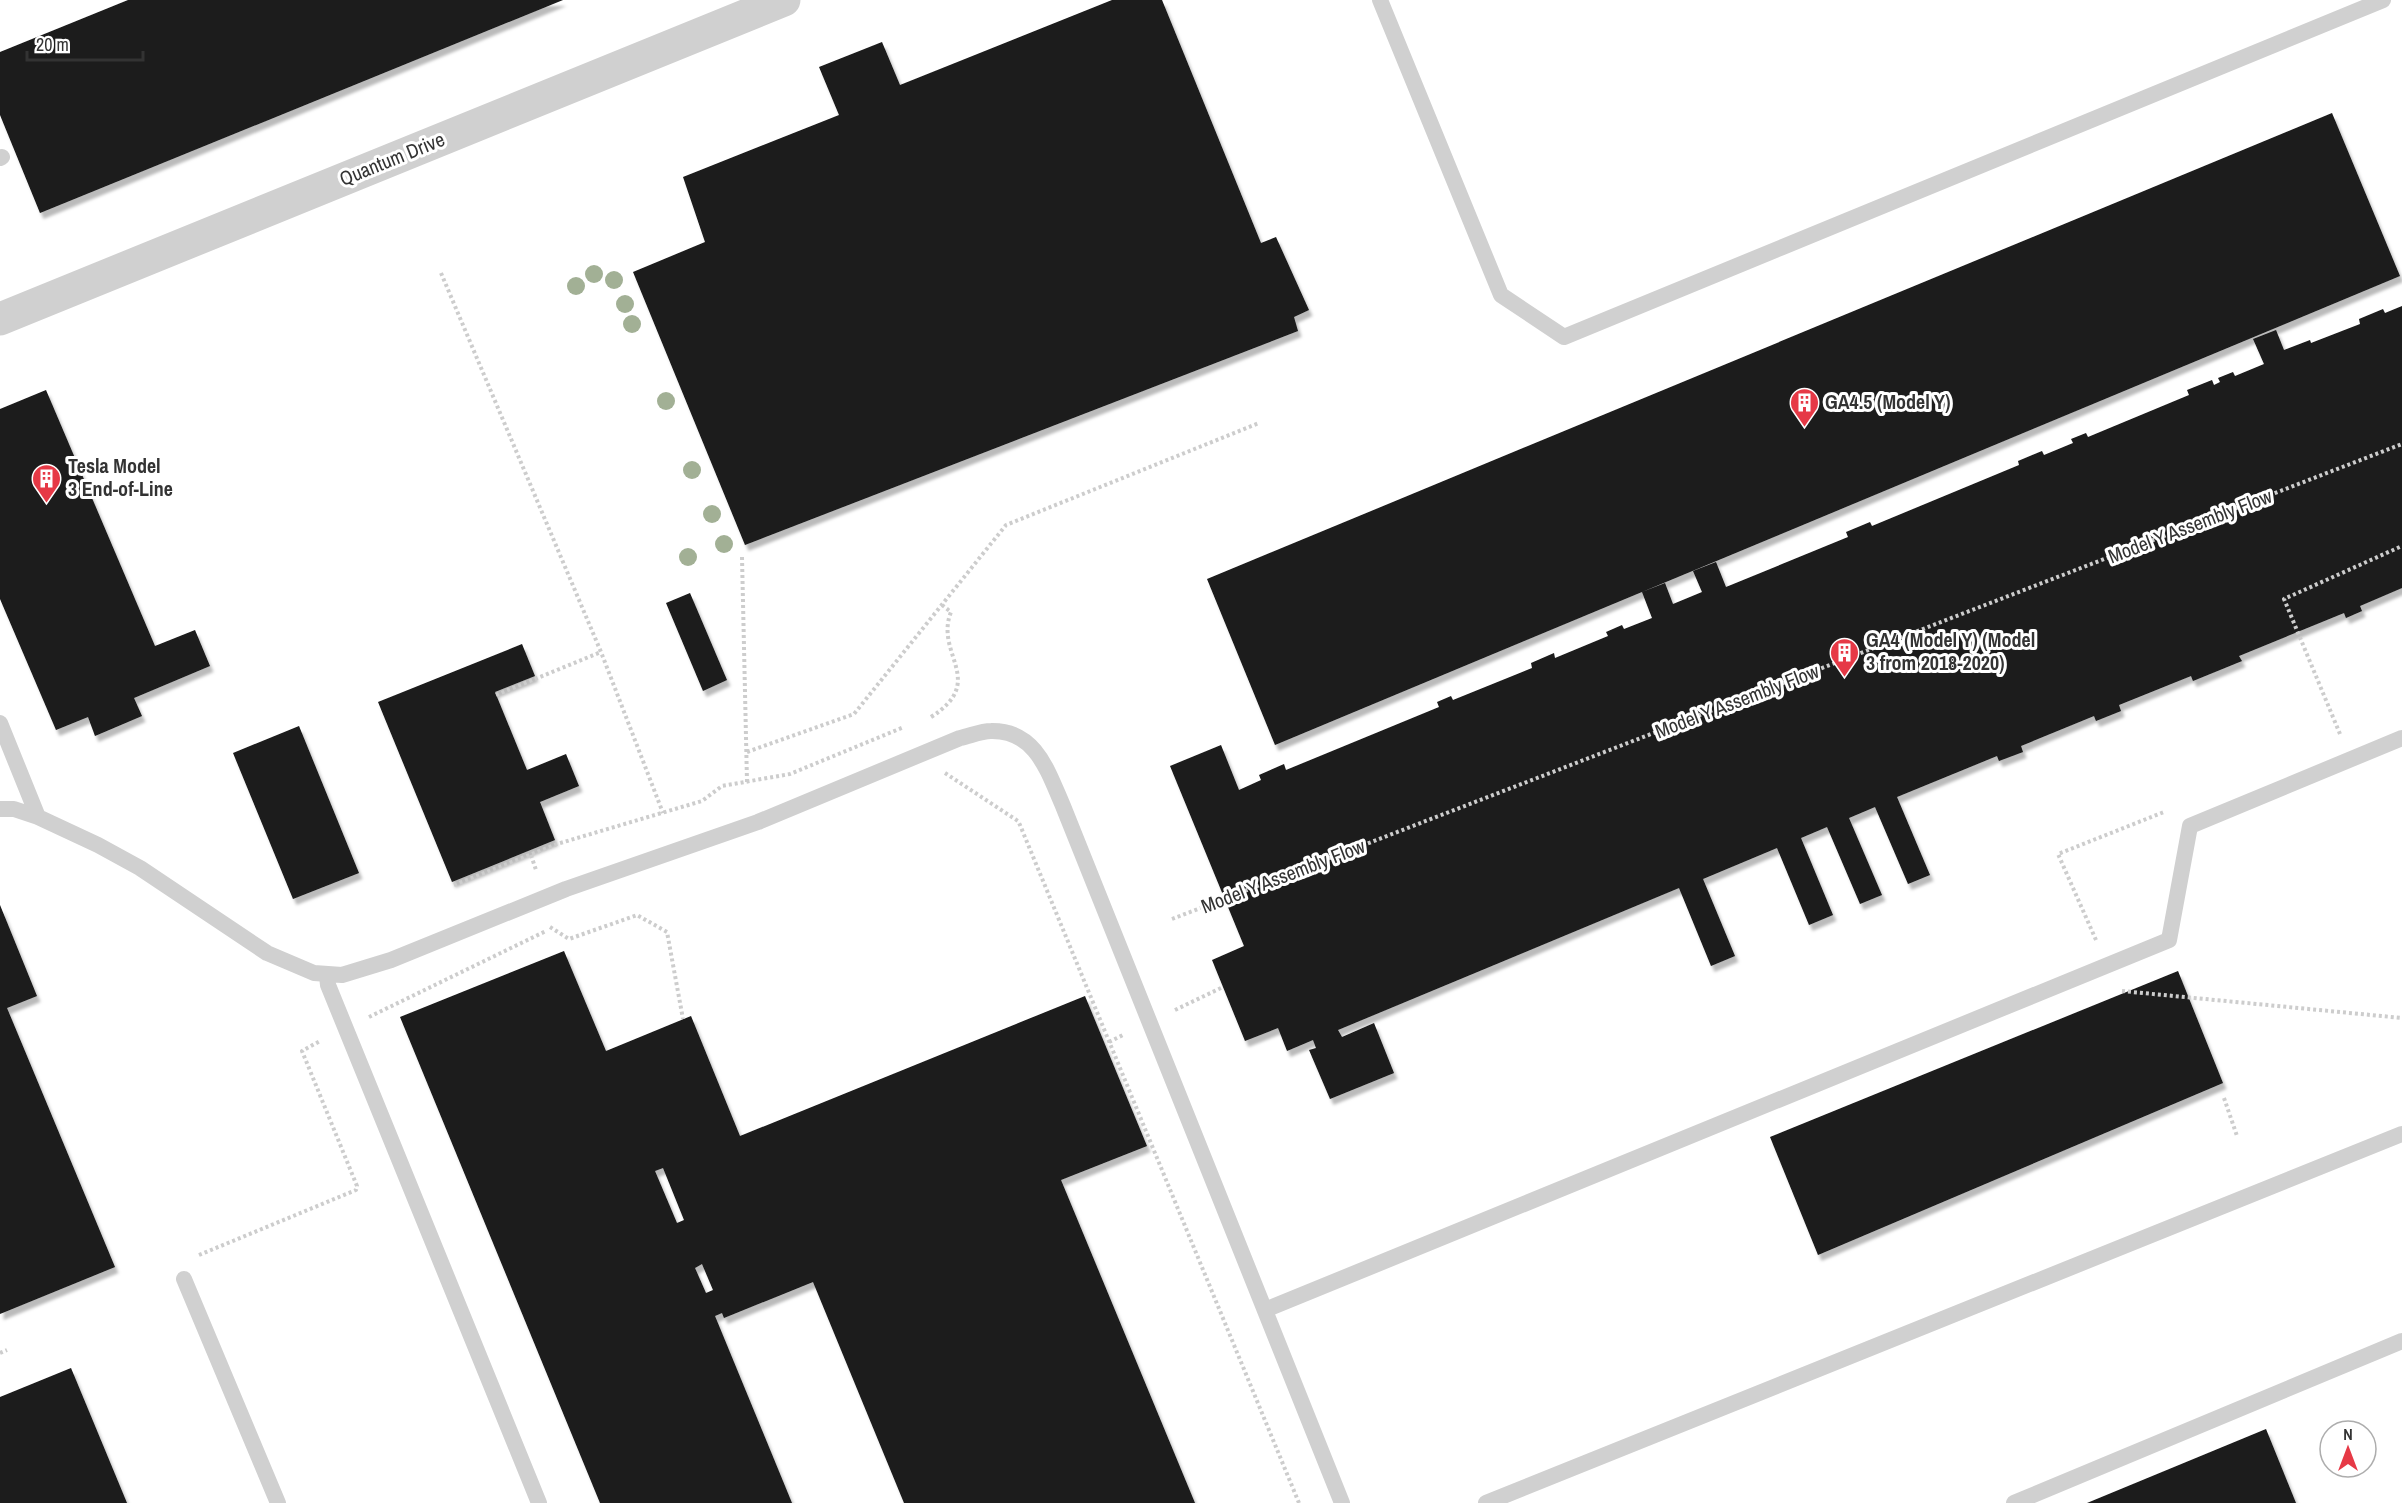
<svg xmlns="http://www.w3.org/2000/svg" width="2402" height="1503" viewBox="0 0 2402 1503" font-family="'Archivo Narrow',sans-serif">
<style>
.building{fill:#1a1a1a;fill-rule:evenodd;filter:url(#shadow)}
.lines{fill:none;stroke-linecap:round;stroke-linejoin:round}
.path{stroke:#cdcdcd;stroke-width:4;stroke-dasharray:3 3;stroke-linecap:butt}
.lane{stroke:#d0d0d0;stroke-width:16}
.street{stroke:#d0d0d0;stroke-width:33}
.tree{fill:#a2b095}
.labels{text-anchor:middle;stroke-width:6;stroke-linejoin:round;paint-order:stroke}
.street-label{font-size:20px;fill:#333;stroke:#fff}
.poi-label{font-size:20px;font-weight:bold;fill:#333;stroke:#fff;text-anchor:start}
</style>
<defs>
<filter id="shadow"><feDropShadow dx="3.5" dy="6" stdDeviation="1.5" flood-color="#0004"/></filter>
</defs>
<rect width="100%" height="100%" fill="#fff"/>
<path class="building" d="M128,0H563L40,213L0,115V52Z
M1112,0H1162L1261,243L1276,237L1309,310L1294,317L1298,331L745,545L633,272L705,242L683,177L839,115L819,67L882,42L900,85Z
M2332,113L2400,276L1275,745L1207,579Z
M2402,306V588L2360,606L2362,611L2346,618L2344,613L2239,656L2242,661L2193,681L2191,676L2119,705L2121,711L2096,721L2094,716L2021,746L2023,752L1999,761L1997,756L1897,797L1930,875L1908,884L1875,807L1849,818L1882,895L1860,904L1827,827L1801,838L1833,915L1809,925L1777,848L1703,879L1735,956L1711,966L1679,888L1338,1030L1342,1037L1374,1023L1394,1073L1330,1099L1309,1050L1316,1048L1313,1040L1287,1051L1278,1028L1245,1041L1212,960L1244,946L1170,766L1221,745L1239,790L1261,780L1259,775L1284,764L1286,770L1439,707L1437,702L1451,696L1453,700L1532,668L1531,663L1554,653L1555,658L1608,636L1606,632L1622,625L1624,629L1652,618L1642,592L1665,583L1673,604L1702,592L1693,571L1716,562L1726,587L1848,537L1846,532L1870,522L1872,526L2019,465L2018,461L2042,451L2044,455L2073,443L2071,439L2086,433L2088,437L2189,395L2187,390L2212,380L2214,385L2220,382L2218,378L2233,372L2235,376L2264,364L2253,339L2276,330L2284,350L2310,340L2311,343L2360,324L2359,319L2383,309L2385,313Z
M46,390L155,646L195,630L210,666L134,698L142,716L95,736L88,717L56,730L0,599V409Z
M690,593L727,680L703,691L666,603Z
M522,644L535,676L495,692L527,770L566,754L579,786L540,802L555,840L452,882L378,702Z
M299,726L359,873L293,899L233,753Z
M0,905L37,996L7,1008L115,1267L0,1314Z
M564,951L606,1051L691,1016L740,1136L1085,996L1147,1146L1061,1180L1195,1503H904L813,1282L724,1318L722,1313L715,1316L792,1503H600L400,1017ZM663,1168L684,1220L677,1223L655,1171ZM702,1264L713,1290L706,1293L695,1268Z
M2178,971L2223,1083L1818,1255L1770,1137Z
M71,1368L127,1503H0V1397Z
M2266,1429L2296,1503H2087Z"/>
<g class="lines">
<path class="path" d="M441,273L601,652L663,813
M742,557L747,782
M496,695L601,652
M931,717C988,681 934,654 951,612L942,605
M2340,734L2284,599L2402,546
M747,752L854,714L1006,525L1259,423
M945,773L1018,821L1020,825L1299,1503
M531,855L536,870
M454,885L557,844L702,801L722,786L790,774L904,727
M1172,919L2402,444
M550,927L569,939L637,915L667,932L683,1019
M2096,940L2058,854L2164,812
M2122,991L2402,1018
M1175,1010L1223,987
M369,1017L546,931
M1109,1042L1125,1034
M2224,1098L2237,1136
M199,1255L356,1190L357,1186L302,1051L320,1041
M0,1353L7,1350"/>
<path class="lane" d="M1380,0L1501,295L1564,337L2383,0
M0,158L2,157
M0,723L38,817
M0,809H14L38,817L98,845L140,868L267,953L314,973L342,975L391,960L566,889L758,822L960,738C970,736 981,731 991,731C1036,730 1048,772 1063,806L1342,1503
M327,976L328,985L539,1503
M184,1279L278,1503
M1265,1310L2169,940L2190,826L2402,738
M1486,1503L2402,1134
M2014,1503L2402,1341"/>
<path class="street" d="M0,319L784,0"/>
</g>
<g class="tree">
<circle cx="594" cy="274" r="9"/>
<circle cx="614" cy="280" r="9"/>
<circle cx="576" cy="286" r="9"/>
<circle cx="625" cy="304" r="9"/>
<circle cx="632" cy="324" r="9"/>
<circle cx="666" cy="401" r="9"/>
<circle cx="692" cy="470" r="9"/>
<circle cx="712" cy="514" r="9"/>
<circle cx="724" cy="544" r="9"/>
<circle cx="688" cy="557" r="9"/>
</g>
<defs>
<symbol id="building-pin" viewBox="-11 -11 22 30"><path d="M0 17L-7.5 6A9.5 9.5 0 1 1 7.5 6Z" fill="#e63946" stroke="#fff"/><path d="M-4-6H4V6H1V3H-1V6H-4ZM-2.5-4.3h1.7v1.8h-1.7ZM.8-4.3h1.7v1.8H.8ZM-2.5-1h1.7V.8h-1.7ZM.8-1h1.7V.8H.8Z" fill="#fff"/></symbol>
</defs>
<g fill-rule="evenodd">
<use href="#building-pin" x="1788" y="386" width="33" height="45"/>
<use href="#building-pin" x="30" y="462" width="33" height="45"/>
<use href="#building-pin" x="1828" y="636" width="33" height="45"/>
</g>
<g class="labels">
<g class="street-label">
<text transform="translate(392 159) rotate(-22)" y="7">Quantum Drive</text>
<text transform="translate(2190 526) rotate(-21)" y="7">Model Y Assembly Flow</text>
<text transform="translate(1737 701) rotate(-21)" y="7">Model Y Assembly Flow</text>
<text transform="translate(1283 876) rotate(-21)" y="7">Model Y Assembly Flow</text>
</g>
<g class="poi-label">
<text x="1825" y="409">GA4.5 (Model Y)</text>
<text x="68" y="473">Tesla Model<tspan x="68" dy="23">3 End-of-Line</tspan></text>
<text x="1866" y="647">GA4 (Model Y) (Model<tspan x="1866" dy="23">3 from 2018-2020)</tspan></text>
</g>
</g>
<g transform="translate(2348 1449)"><circle r="28" fill="#ffffff" stroke="#adadad" stroke-width="1.5"/>
<path d="M0-4.5L10 22L0 15L-10 22Z" fill="#e63946"/>
<text y="-9" font-size="16" font-weight="bold" text-anchor="middle" fill="#333333">N</text>
</g>
<path d="M27 51v9h116v-9" fill="none" stroke="#333333" stroke-width="3"/>
<text x="36" y="51" font-size="18" fill="#333333" stroke="#ffffff" stroke-width="4.5" paint-order="stroke">20 m</text>
</svg>
